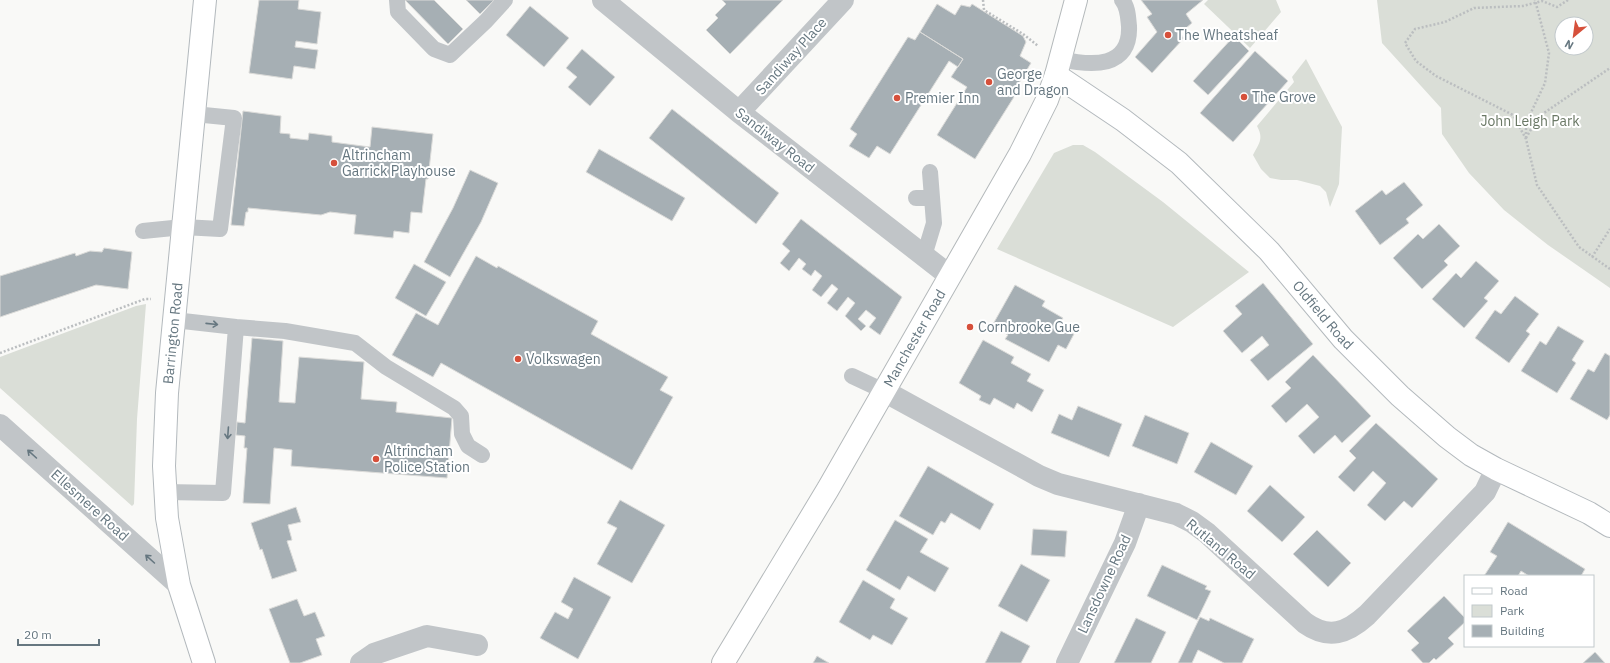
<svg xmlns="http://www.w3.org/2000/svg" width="1610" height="663" viewBox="0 0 1610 663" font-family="'IBM Plex Sans',sans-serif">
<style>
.green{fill:#daded7;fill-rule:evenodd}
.building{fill:#a6afb4;stroke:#dbdbd9}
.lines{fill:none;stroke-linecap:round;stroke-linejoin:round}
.secondary-casing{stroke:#b3b9bd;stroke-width:24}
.highway-casing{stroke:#b4b9bb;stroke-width:24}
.path{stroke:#bbbec0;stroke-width:2.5;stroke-dasharray:2 2;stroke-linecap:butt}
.lane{stroke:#c1c5c8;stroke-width:16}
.street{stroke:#c1c5c8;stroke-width:22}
.secondary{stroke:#fff;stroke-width:22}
.highway{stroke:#fff;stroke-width:22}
.oneway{stroke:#667780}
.poi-dot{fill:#d6503b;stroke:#fff;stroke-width:1.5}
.labels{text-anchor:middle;stroke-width:4;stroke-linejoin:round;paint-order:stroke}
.poi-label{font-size:14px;fill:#667780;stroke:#fff;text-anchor:start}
.street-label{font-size:14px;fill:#667780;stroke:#fff}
.park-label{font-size:14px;fill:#6a7865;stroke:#fff}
</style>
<rect width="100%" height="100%" fill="#f9f9f7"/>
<path class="green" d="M1208,0H1276L1281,12L1250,48L1204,4Z
M1377,0H1610V288L1548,245L1504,210L1469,173L1442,134L1441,108L1382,43ZM1562,24H1586V48H1562Z
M1306,59L1342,127L1339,184L1330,207L1326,192L1320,186L1297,180H1281L1270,178L1261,169L1253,155C1259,143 1264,139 1257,126L1294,82L1292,77Z
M1073,145H1083L1095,152L1163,202L1249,272L1173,327L997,249L1054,153Z
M146,304L137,419L134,504L132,506L0,388V357L136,306Z"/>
<path class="building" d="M259,0H299L298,9L321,12L317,44L296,41L295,47L318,50L315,69L294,66L292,79L249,73Z
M405,0H434L463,29L448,44Z
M466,0H494L480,14Z
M722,0H783L730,54L706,30L718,18L715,15L726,4Z
M1141,0H1203L1186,14L1192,23L1180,33L1184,38L1152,73L1135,57L1157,32L1147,17L1152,14Z
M937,4L955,15L961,5L970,7L972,4L1023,36L1026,42L1020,56L1031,63L1016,88L1019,89L975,159L937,135L967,87L951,77L963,59L920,32Z
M530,6L569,38L544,67L506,35Z
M920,32L963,59L958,67L949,61L890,154L877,146L869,158L849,146L857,134L850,129L908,37L915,40Z
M1234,36L1249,51L1208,95L1193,81Z
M582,49L615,77L590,106L568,87L577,77L566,68Z
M1255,51L1288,81L1233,142L1200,113Z
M672,109L779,193L756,224L649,138Z
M243,111L281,116L280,133L290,134V138L308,140L309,133L332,136V142L370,147L372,127L433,134L428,179H426L422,213L411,212L409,233L394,231L393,238L354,234L356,215L330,212L321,215L248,208V212H246L244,226L231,225Z
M599,149L685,198L672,221L586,172Z
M470,170L498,183L481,222L450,277L424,262L453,208Z
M1404,182L1423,205L1406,219L1409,223L1380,245L1355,211L1382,190L1386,195Z
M801,219L902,297L880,335L869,327L876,318L866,310L858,319L866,326L861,331L845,316L855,303L848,297L837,311L827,303L838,289L832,284L821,297L812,290L822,276L815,270L811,276L802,269L806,264L799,258L789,271L780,263L790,251L782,244Z
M1439,224L1460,246L1444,261L1448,265L1422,289L1393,258L1418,234L1423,239Z
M104,248L132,252L128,289L96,285L0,317V276L75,253L76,256L90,251L102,252Z
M476,256L497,268L498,266L598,321L591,334L668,377L660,390L673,397L632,470L441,363L433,377L392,355L416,313L438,325Z
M1476,261L1499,281L1484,298L1488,301L1464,328L1432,299L1456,273L1461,278Z
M414,264L446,282L426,316L395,298Z
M1263,283L1313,344L1268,381L1250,360L1269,345L1262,336L1242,353L1223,331L1242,314L1235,306Z
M1015,285L1045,301L1042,306L1063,318L1058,325L1074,334L1066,349L1058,345L1049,362L1005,339L1008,335L992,326Z
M1515,296L1539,314L1526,331L1530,334L1509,363L1475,338L1495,310L1501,314Z
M1558,326L1584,341L1572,360L1576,363L1557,393L1521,371L1540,341L1546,345Z
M252,338L283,341L279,402L295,403L299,357L364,362L361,399L397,402L396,412L452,418L447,478L291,466L292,450L274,448L270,504L243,503L247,448H244L245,436L236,435L237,422L245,423Z
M983,340L1014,357L1011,363L1031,374L1027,381L1044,390L1032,412L1017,403L1014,409L994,398L990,405L979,400L981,396L959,383Z
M1605,353L1610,356V415L1607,420L1570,399L1588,369L1594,372Z
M1313,355L1371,416L1342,443L1335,435L1314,454L1298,436L1319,417L1307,404L1286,423L1271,406L1291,388L1285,382Z
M1078,406L1122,424L1109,457L1051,433L1059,414L1072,420Z
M1145,415L1189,433L1177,464L1132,446Z
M1376,423L1438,479L1412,508L1404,501L1385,521L1367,505L1386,483L1373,471L1354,492L1338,477L1356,458L1349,451Z
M1211,442L1253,466L1236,495L1194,472Z
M928,466L994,504L980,530L951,513L945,523L941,521L933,535L899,516Z
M1270,485L1305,517L1282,542L1247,511Z
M620,500L665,525L632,583L597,564L617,528L607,523Z
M296,507L301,522L288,525L292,540L287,541L297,571L272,579L262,549L260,550L251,523Z
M895,520L928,539L920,552L949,568L935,592L908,576L900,590L866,570Z
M1508,522L1585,569L1581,576H1529L1521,571L1518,576H1484L1497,556L1490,552Z
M1033,529L1067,531L1065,557L1031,555Z
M1317,530L1351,563L1328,587L1293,554Z
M1021,564L1050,580L1027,622L998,606Z
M1162,565L1207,586L1205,589L1211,591L1197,620L1147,596Z
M574,577L611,597L578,659L540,638L555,612L568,619L573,609L561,602Z
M863,580L895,599L890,608L908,618L892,645L873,635L870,640L839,622Z
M1444,596L1465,618V622L1448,638L1454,644L1436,660L1434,658L1429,663H1423L1411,650L1419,643L1407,631Z
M297,599L304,616L315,612L325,636L316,639L322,655L300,663H290L269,609Z
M1200,617L1209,621L1210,618L1254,639L1242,663H1224L1198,650L1192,663H1178Z
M1136,618L1166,632L1151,663H1114Z
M1001,631L1030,646L1021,663H985Z
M1595,652L1605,663H1583Z
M817,656L829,663H813Z"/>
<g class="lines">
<defs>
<g id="secondary">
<path id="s1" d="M1056,75L1123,120L1179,163L1269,251L1343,339L1400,396L1447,437L1471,455L1496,469L1589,513L1610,526"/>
<path id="s2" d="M204,663L179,585L167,518L164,466L167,393L205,0"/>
</g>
<g id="highway">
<path id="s3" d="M723,663L828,489L1020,154L1047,100L1056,75L1076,0"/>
</g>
</defs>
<use href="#secondary" class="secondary-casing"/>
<use href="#highway" class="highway-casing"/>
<path class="path" d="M983,0L984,10L1023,34L1038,46
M1568,0L1557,7L1542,1L1523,6L1474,8L1445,22L1415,29L1405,43L1416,61L1436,76L1513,115L1526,139L1537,185L1579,247L1610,269
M1526,138V123L1545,83L1549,53L1535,0
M1526,138L1538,117L1610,68
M1592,257L1610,229
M0,353L145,299H151"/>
<path class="lane" d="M397,0L398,12L434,49L450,55L486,21L505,0
M1061,59C1091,66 1131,69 1129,26C1128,17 1128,7 1122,0
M916,198H932
M143,231L183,227L220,229L234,118L194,114
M924,256L934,223L930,172
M236,327L285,331L355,343L386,367L454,408L461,416L462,434L468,446L482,455
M852,376L884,391
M164,492L223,493L236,327L174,320"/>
<path class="street" d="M603,0L739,112L950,276
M739,112L843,0
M884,391L1039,476L1058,484L1176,514L1192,522L1207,533L1305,623C1329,640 1347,633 1367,615L1485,492L1496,469
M0,425L179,585
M361,663L374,654L427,636L477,645
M1067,663L1125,543L1139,504"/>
<use href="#secondary" class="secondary"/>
<use href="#highway" class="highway"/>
</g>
<defs><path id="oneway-shaft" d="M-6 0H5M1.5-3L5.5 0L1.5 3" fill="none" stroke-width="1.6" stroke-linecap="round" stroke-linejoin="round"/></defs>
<g class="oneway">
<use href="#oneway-shaft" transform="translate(212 324) rotate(6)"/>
<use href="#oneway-shaft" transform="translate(228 433) rotate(94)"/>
<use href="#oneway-shaft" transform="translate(32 454) rotate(-138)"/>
<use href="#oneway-shaft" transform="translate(150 559) rotate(-138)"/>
</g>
<g class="poi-dot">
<circle cx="1168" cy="35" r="4"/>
<circle cx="989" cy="82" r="4"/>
<circle cx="1244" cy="97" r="4"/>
<circle cx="897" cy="98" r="4"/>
<circle cx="334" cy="163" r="4"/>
<circle cx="970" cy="327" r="4"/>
<circle cx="518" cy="359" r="4"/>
<circle cx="376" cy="459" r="4"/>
</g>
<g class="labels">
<g class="poi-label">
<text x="1176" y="40">The Wheatsheaf</text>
<text x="997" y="79">George<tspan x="997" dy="16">and Dragon</tspan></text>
<text x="1252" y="102">The Grove</text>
<text x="905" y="103">Premier Inn</text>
<text x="342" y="160">Altrincham<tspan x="342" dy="16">Garrick Playhouse</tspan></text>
<text x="978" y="332">Cornbrooke Gue</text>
<text x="526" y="364">Volkswagen</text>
<text x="384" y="456">Altrincham<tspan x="384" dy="16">Police Station</tspan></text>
</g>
<g class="street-label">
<text transform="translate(791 56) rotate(-48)" y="5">Sandiway Place</text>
<text transform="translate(775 140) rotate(38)" y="5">Sandiway Road</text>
<text dy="5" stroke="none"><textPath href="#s1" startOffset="361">Oldfield Road</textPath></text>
<text dy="5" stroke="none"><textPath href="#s2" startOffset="335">Barrington Road</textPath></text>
<text dy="5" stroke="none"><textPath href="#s3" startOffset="377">Manchester Road</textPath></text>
<text transform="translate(90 505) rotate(42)" y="5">Ellesmere Road</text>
<text transform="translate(1221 549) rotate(40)" y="5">Rutland Road</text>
<text transform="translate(1104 584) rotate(-65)" y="5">Lansdowne Road</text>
</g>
<g class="park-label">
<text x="1530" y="126">John Leigh Park</text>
</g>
</g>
<rect x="1464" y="575" width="130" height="72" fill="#ffffff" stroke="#c2c9cc"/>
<rect x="1472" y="588" width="20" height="6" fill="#ffffff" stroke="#c2c9cc"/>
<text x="1500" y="595" font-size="12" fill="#667780">Road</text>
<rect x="1472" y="605" width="20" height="12" fill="#daded7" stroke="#c2c9cc"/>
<text x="1500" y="615" font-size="12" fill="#667780">Park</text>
<rect x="1472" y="625" width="20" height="12" fill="#a6afb4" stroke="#c2c9cc"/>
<text x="1500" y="635" font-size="12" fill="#667780">Building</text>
<g transform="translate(1574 36) rotate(209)"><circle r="19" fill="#ffffff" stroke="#c2c9cc"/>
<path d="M0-3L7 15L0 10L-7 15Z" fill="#d6503b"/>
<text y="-6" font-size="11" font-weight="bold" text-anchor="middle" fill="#667780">N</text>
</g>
<path d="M18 639v6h81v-6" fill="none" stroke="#667780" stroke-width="2"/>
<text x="24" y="639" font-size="12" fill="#667780" stroke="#ffffff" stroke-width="3" paint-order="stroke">20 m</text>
</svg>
